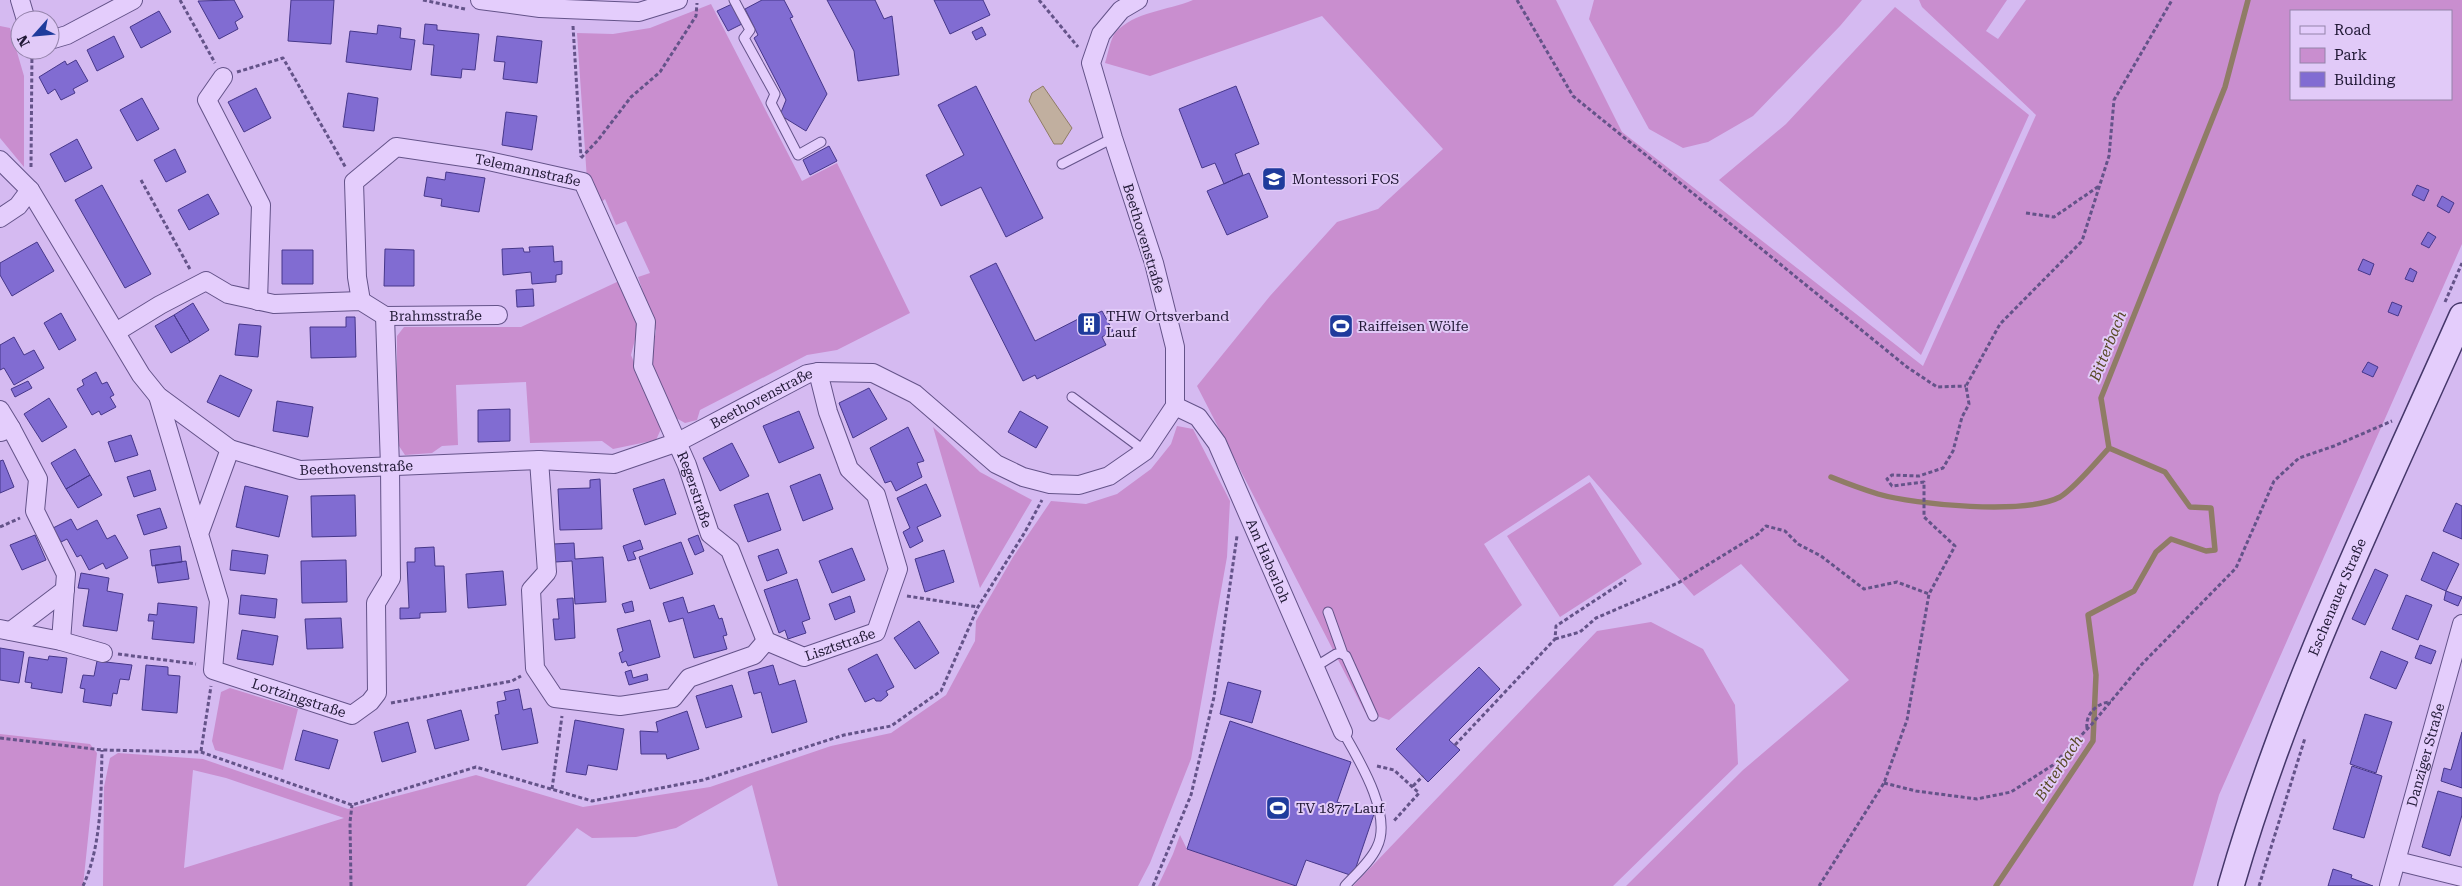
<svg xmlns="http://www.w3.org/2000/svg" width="2462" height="886" viewBox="0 0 2462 886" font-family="'Roboto Serif',serif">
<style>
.green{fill:#c98ecf;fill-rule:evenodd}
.water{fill:#c1af9f;stroke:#8f7c66}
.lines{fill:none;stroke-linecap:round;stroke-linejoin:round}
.stream{stroke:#8f7c66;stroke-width:5.5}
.building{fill:#816cd2;stroke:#46378a}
.service-casing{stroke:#645389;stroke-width:11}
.minor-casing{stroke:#645389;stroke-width:20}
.secondary-casing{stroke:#45376a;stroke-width:28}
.path{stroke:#645389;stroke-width:3;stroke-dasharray:4 2.5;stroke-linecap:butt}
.service{stroke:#e4cdfc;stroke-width:9}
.minor{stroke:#e4cdfc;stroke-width:18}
.secondary{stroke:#e4cdfc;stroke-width:25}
.labels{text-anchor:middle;stroke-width:4;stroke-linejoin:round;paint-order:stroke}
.street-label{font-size:14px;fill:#211936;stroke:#e1caf8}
.poi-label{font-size:14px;fill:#211936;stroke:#e1caf8;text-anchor:start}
.water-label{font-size:15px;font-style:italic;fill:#584a27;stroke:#e1caf8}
</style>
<rect width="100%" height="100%" fill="#d5baf1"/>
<path class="green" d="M1193,0H1556L1622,132L1923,366L2036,115L1922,7L1919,0H2007L1986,31L1998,39L2026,0H2462V244L2219,795L2193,886H1626L1743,770L1849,680L1741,564L1694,596L1589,475L1484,544L1522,605L1389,720L1365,712L1197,386L1270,296L1337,222L1378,209L1443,149L1322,16L1150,76L1105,63C1108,54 1110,40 1115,33C1135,11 1167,11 1193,0ZM2291,11H2451V99H2291Z
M1594,0H1862L1840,26L1753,116L1708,142L1683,148L1649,129L1589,19Z
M711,4L802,181L837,163L910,313L837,350L807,355L700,410L697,420L685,423L676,418L650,365L656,331L638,277L650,273L626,221L616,225L605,199L599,204L587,180L577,33L613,34L650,28Z
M1895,7L2029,115L1921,355L1719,180L1786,124Z
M0,26L10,28L24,76V167L0,138Z
M619,281L639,324L631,355L661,429L656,440L613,449L602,441L530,443L526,382L456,385L458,445L442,446L432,453L405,455L397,443V336L404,327H521Z
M1177,426L1193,429L1230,501L1227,557L1191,759L1150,863L1138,886H778L752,785L676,828L636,837L592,838L577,828L526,886H103L104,787L110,758L118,753L203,759L348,809L476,775L583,807L710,787L831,746L891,733L946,695L975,641L976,621L1013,557L1051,501L1086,504L1117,494L1151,469L1171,444ZM193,770L226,778L344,818L184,868Z
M933,427L980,472L1032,500L980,588Z
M1590,482L1642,564L1560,617L1507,536Z
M1651,622L1703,649L1735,705L1738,764L1613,886H1353L1597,631Z
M230,688L298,709L283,770L215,750L212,741L221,692Z
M0,734L90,744L97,753L83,886H0Z
M1180,835L1187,849L1296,886H1158L1173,854Z"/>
<path class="water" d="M1043,86L1072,128L1062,144H1054L1029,101L1032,93Z"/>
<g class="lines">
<path class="stream" d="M1831,477C1846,483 1862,489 1878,494C1916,505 2025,515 2060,497C2075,488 2097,461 2109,448
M1996,886L2093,741L2096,675L2088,615L2134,591L2156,552L2171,539L2206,551L2215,550L2211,508L2190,507L2165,472L2109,448L2101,398L2225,87L2248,0"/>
</g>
<path class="building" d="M234,0L243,17L235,22L238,29L219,39L198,1Z
M291,0H334L331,44L288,41Z
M762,0H784L793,17L790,18L827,94L806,131L780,115L786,100L754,38L758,35L745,9Z
M827,0H875L884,19L892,16L899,75L858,81L854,51Z
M934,0H983L990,15L950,34Z
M732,4L742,24L728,31L717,11Z
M159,11L171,32L141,48L130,27Z
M425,24L437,25V30L479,34L475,70L462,69L461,78L431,75L434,45L423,44Z
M378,25L401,28L400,38L415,40L411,70L346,62L350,31L377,34Z
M982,27L986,35L976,40L972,32Z
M114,36L124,57L97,71L87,50Z
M497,36L542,41L537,83L503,79L505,62L494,61Z
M76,60L88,81L73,89L75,93L61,100L55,89L48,94L39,77L65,61L67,65Z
M976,86L1043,218L1006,237L981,187L941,206L926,175L964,155L938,105Z
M1236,86L1259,144L1235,154L1243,175L1224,184L1215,163L1202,168L1179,109Z
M256,88L271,118L244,132L228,102Z
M348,93L378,98L374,131L343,127Z
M142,98L159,129L137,141L120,110Z
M506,112L537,116L532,150L502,145Z
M77,139L92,168L65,182L50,154Z
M829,146L837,161L810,175L803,160Z
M175,149L186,172L166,182L154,160Z
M446,172L485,178L479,212L441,206L442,199L424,196L427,177L445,180Z
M1249,173L1268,217L1227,235L1207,191Z
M102,185L151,274L125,288L75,200Z
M2417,185L2429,190L2424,201L2412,195Z
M208,194L219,214L189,230L178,210Z
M2442,196L2454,203L2449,213L2437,206Z
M2428,232L2436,237L2429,248L2421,244Z
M37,242L54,271L12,296L0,275V263Z
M553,246L554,262L562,261V274L556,275V282L532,284L531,272L503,275L502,249L523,248L524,252H530L529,247Z
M385,249L414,250V286H384Z
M282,250H313V284H282Z
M2363,259L2374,264L2370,275L2358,270Z
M996,263L1035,341L1090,313L1091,316L1102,311L1113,331L1102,337L1106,345L1037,379L1035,375L1023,381L970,276Z
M2410,268L2417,272L2413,282L2405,279Z
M533,289L534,306L517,307L516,290Z
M2392,302L2402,306L2398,316L2388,312Z
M193,303L209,330L190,342L174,315Z
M61,313L76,340L59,350L44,323Z
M174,315L190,342L171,353L155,326Z
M346,317H355L356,357L311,358L310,327H346Z
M239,324L261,326L258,357L235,355Z
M14,337L24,355L34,350L44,368L14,385L4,368L0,370V345Z
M2368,362L2378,367L2373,377L2362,372Z
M96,372L102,384L107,382L114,395L110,397L116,407L101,415L99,411L92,415L77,389L84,385L82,380Z
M220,375L252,390L239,417L207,402Z
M28,381L32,388L15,397L11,389Z
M869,388L887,419L853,438L839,403Z
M49,398L67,427L42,442L24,414Z
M277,401L313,407L308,437L273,431Z
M510,409V441L478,442V410Z
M799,411L814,448L779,463L763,426Z
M1020,411L1048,427L1036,448L1008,432Z
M908,427L924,461L917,463L922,477L896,491L891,481L885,483L870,448Z
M131,435L138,455L115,462L108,442Z
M732,443L749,476L720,491L703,458Z
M75,449L90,475L66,489L51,463Z
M3,460L14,487L0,493V461Z
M150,470L156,490L134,497L127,477Z
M820,474L833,509L803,521L790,486Z
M90,475L102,495L78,508L66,489Z
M600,479L602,529L560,530L558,489L590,488V480Z
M664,479L676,514L645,525L633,489Z
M926,484L941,516L917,527L923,541L910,548L903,532L910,528L897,498Z
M245,486L288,496L279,537L236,527Z
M768,493L781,530L748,542L734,505Z
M355,495L356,536L312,537L311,496Z
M2456,503L2462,506V539L2443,531Z
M160,508L167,528L144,535L137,515Z
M71,519L77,530L97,520L107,539L115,535L128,558L106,569L103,563L89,570L81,555L77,557L67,539L61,542L53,528Z
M35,535L46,560L22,570L10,545Z
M698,535L704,551L695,555L688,539Z
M640,540L643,549L633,552L636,559L628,561L623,546Z
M681,542L693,574L650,589L639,557Z
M574,543L575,559L603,557L606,602L575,604L572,561L555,562L553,544Z
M180,546L182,562L152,566L150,550Z
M434,547L435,566H444L446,612L420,613V618L400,619V608H409L407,562H415V548Z
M852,548L865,580L832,593L819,561Z
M778,549L787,573L767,581L758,556Z
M232,550L268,555L265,574L230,570Z
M944,550L954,582L925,592L915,559Z
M2433,552L2459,564L2446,591L2421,580Z
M346,560L347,602L302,603L301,561Z
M186,561L189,579L158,583L155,565Z
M2375,569L2388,575L2365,625L2352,619Z
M503,571L506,605L468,608L466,574Z
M81,573L109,578L107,591L123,594L117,631L83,626L89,589L78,588Z
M797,579L810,619L802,622L806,633L788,639L785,630L779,633L764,590Z
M2446,591L2462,597L2458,606L2444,600Z
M241,595L277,599L275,618L239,614Z
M2406,595L2432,605L2418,640L2392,629Z
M850,596L855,612L835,620L829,604Z
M683,597L688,613L714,605L719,619L722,618L727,635L723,636L727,649L694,658L683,618L669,622L663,603Z
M573,598L575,638L555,640L553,619H559L557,599Z
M632,601L634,611L625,613L622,604Z
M158,603L197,607L194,643L152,639L154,621H148L149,614L157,615Z
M341,618L343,648L307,649L305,619Z
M650,620L660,657L628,666L626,661L622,663L619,653L623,651L617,629Z
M919,621L939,653L915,669L894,638Z
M242,630L278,636L273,665L237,659Z
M2420,645L2436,651L2431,664L2415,658Z
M0,648L24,652L19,683L0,680Z
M2381,651L2408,662L2396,689L2370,678Z
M877,654L894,687L886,691L888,695L881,701H876L874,698L865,702L848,669Z
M49,656L67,658L62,693L31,688L32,683L25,682L29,657L48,660Z
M97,661L132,665L129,680L120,679L117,694L113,693L111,706L83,702L85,689L80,688L83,675L94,676Z
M146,665L168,667V675L180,676L177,713L142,710Z
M773,665L779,685L795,680L807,722L772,733L761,692L754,694L748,672Z
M1479,667L1500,689L1449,740L1460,750L1428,782L1396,749Z
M631,670L633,678L647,674L648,680L629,685L625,672Z
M1228,682L1261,691L1252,723L1220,714Z
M732,685L742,717L706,728L696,696Z
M519,689L523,710L531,708L538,743L502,750L495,715L499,714L497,702L506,700L504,692Z
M461,710L469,740L435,749L427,720Z
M687,711L699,749L667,759L666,754H641L640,731L658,732L656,722Z
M2365,714L2392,722L2376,773L2350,764Z
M575,720L624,729L617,770L588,765L586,775L566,772Z
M1230,721L1351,762L1337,802L1374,814L1353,876L1306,860L1296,886L1187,849Z
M408,722L416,752L382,762L374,732Z
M303,730L338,740L329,769L295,760Z
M2462,732V788L2441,781L2444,768L2451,770Z
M2352,766L2382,776L2364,838L2333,829Z
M2438,791L2462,798V815L2450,856L2422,847Z
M2333,869L2352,875L2351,878L2373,886H2328Z"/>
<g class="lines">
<defs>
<path id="service" d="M734,0L750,30L744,38L775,94L771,103L798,155L821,142
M1062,164L1113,138
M1072,397L1145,451
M1328,612L1343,654
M1315,667L1336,654L1340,653L1346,656L1373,716
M1343,732C1359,760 1393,815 1377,847C1371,861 1356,874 1345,886"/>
<g id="minor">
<path d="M20,0L26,20"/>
<path d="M480,0L540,8L639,12L678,0"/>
<path d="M50,40L67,35L133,0"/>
<path d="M223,77L207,100L261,205L258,301"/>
<path id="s1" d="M0,160L30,190L141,375L158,396L230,449L300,470L539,460L614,464L678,442L807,374L818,372L873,373L915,394L996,464L1023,477L1050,484L1079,485L1109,476L1145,451L1175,406V347L1154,263L1113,138L1091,63L1101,34L1121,10L1138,0"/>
<path d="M0,218L18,206L30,190"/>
<path id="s2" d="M361,301L357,277L354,182L396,147L484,160L583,182L646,322L643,366L687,465L710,534L730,550L766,641"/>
<path id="s3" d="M116,332L160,305L206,281L228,294L274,304L361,301L385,316L498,315"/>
<path d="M158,396L199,534"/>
<path id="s4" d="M1175,406L1198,417L1217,443L1343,732"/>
<path d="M0,410L11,428L1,432"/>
<path id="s5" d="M230,449L199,534L219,601L213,670L352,715L370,702L377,693L376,603L391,578L390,467L385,316"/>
<path id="s6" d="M539,460L547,572L531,590L535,668L555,698L620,706L673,698L689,678L754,655L766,641L804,657L876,632L898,569L876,495L849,469L828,412L818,372"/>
<path d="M0,629L61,641L66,574L35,511L38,479L11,428"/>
<path d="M11,631L65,590"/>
<path d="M61,641L103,653"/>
<path d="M2397,861L2462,877"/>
<path id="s7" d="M2389,886L2462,624"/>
</g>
<g id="secondary">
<path id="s8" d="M2231,886C2288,688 2379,503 2462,316"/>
</g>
</defs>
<use href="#service" class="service-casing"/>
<use href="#minor" class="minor-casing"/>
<use href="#secondary" class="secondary-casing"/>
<path class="path" d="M180,0L215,63
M423,0L465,9
M1039,0L1078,47
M1517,0L1573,96L1907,367L1937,387L1966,386
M573,26L581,157
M237,72L283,58L346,168
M581,158L598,140L631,97L660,72L696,16L697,3
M31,167L32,50
M141,180L191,271
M2026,213L2054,217L2099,186
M2445,302L2462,263
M0,527L20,518
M907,596L978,607
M1555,639L1580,632L1596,618L1678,583L1758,534L1766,526L1785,531L1798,544L1821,556L1864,589L1897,582L1929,594
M118,654L196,664
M391,703L512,681L521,676
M2087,728C2085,714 2098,702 2111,702
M0,738L102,750L201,752L352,805L476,767L592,801L703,780L844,735L891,726L941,691L978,607L1025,532L1042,500
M1455,745L1555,639L1556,626L1626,580
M201,751L211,686
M1377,766L1394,770L1419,793L1393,822
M1884,783L1916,791L1977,799L2011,792L2053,765L2092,724L2142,664L2236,568L2274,481L2299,458L2334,446L2392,421
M1413,786L1423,776
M552,789L562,716
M83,886C102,845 101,794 102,750
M351,886L350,822L352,805
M1153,886L1191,795L1214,697L1237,536
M1819,886L1884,783L1907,720L1929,594L1955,546L1924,517V482L1892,486L1887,479L1892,475L1919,476L1943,468L1953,451L1962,417L1969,404L1966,386L2000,324L2082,241L2109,156L2114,100L2172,0
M2259,886L2305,738"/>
<use href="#service" class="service"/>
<use href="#minor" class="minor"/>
<use href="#secondary" class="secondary"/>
</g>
<defs>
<symbol id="school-square" viewBox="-11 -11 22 22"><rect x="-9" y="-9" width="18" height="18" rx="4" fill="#1f3b9c" stroke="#e1caf8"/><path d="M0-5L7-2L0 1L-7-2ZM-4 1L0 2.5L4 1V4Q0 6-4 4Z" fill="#fff"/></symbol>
<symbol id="building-square" viewBox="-11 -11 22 22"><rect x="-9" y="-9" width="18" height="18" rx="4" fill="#1f3b9c" stroke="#e1caf8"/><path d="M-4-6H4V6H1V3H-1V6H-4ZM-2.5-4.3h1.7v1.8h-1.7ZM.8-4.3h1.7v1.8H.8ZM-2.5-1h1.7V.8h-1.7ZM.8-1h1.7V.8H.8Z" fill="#fff"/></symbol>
<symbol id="stadium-square" viewBox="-11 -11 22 22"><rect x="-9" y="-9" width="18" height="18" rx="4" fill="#1f3b9c" stroke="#e1caf8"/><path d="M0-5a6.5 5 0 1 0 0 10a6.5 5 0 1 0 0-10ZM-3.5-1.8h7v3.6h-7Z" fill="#fff"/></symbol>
</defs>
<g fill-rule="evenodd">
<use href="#school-square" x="1260" y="165" width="28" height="28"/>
<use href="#building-square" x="1075" y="310" width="28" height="28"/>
<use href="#stadium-square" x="1327" y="312" width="28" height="28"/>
<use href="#stadium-square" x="1264" y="794" width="28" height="28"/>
</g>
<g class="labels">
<g class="street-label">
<text dy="5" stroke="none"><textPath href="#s2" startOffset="308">Telemannstraße</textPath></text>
<text transform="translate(1144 238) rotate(73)" y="5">Beethovenstraße</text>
<text dy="5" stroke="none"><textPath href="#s3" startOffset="342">Brahmsstraße</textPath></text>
<text dy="5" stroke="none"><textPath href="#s1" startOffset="924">Beethovenstraße</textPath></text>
<text dy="5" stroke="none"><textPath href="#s1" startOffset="504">Beethovenstraße</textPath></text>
<text dy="5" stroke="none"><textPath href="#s2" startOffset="696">Regerstraße</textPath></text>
<text dy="5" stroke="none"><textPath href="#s4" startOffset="186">Am Haberloh</textPath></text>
<text dy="5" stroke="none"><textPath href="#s8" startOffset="308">Eschenauer Straße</textPath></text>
<text dy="5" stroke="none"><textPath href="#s6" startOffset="562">Lisztstraße</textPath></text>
<text dy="5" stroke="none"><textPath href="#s5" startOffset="320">Lortzingstraße</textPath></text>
<text dy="5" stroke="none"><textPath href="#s7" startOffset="136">Danziger Straße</textPath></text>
</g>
<g class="poi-label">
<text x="1292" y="184">Montessori FOS</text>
<text x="1106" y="321">THW Ortsverband<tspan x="1106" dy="16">Lauf</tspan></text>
<text x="1358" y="331">Raiffeisen Wölfe</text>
<text x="1296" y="813">TV 1877 Lauf</text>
</g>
<g class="water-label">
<text transform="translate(2108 346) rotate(-68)" y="5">Bitterbach</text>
<text transform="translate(2059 768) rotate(-57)" y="5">Bitterbach</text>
</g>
</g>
<rect x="2290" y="10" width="162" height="90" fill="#e1caf8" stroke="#9483aa"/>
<rect x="2300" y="26" width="25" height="8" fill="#e4cdfc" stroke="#9483aa"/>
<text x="2334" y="35" font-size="15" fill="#211936">Road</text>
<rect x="2300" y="48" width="25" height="15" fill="#c98ecf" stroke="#9483aa"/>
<text x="2334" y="60" font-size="15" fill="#211936">Park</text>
<rect x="2300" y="72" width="25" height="15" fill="#816cd2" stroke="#9483aa"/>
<text x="2334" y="85" font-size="15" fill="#211936">Building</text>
<g transform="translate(35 35) rotate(243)"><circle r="24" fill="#e1caf8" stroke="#9483aa"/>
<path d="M0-4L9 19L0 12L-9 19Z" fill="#1f3b9c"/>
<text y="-8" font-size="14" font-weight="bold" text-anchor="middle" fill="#211936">N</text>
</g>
</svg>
